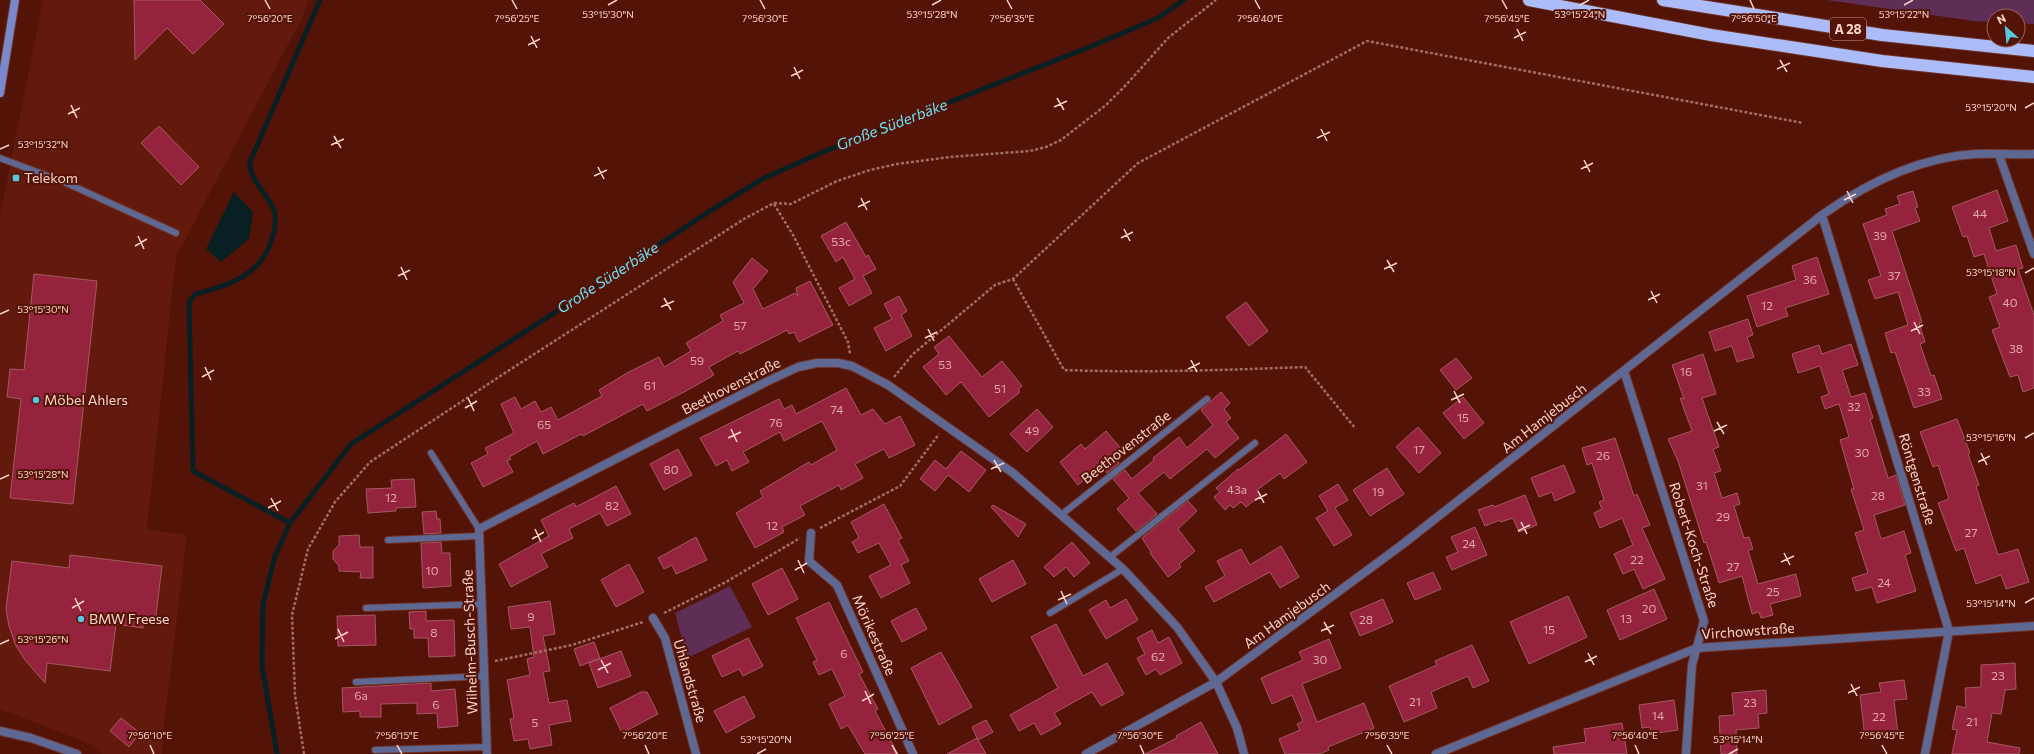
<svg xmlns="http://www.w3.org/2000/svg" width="2034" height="754" viewBox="0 0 2034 754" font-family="Commissioner,sans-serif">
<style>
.built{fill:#631a0c}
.green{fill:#5f2e57}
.water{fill:#081f23}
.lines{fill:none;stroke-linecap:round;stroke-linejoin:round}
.stream{stroke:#081f23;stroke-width:5}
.building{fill:#96233d;stroke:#a45962}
.service-casing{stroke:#6f3226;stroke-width:8}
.minor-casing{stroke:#6f3226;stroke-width:10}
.secondary-casing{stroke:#6f3226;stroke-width:10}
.motorway-casing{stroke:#6f3226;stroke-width:14}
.path{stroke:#a26d62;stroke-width:2.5;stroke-dasharray:3 2;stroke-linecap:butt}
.service{stroke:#5e6892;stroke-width:6}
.minor{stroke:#5e6892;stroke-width:8}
.secondary{stroke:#7989cc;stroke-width:8}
.motorway{stroke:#acbcfa;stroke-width:12}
.ticks{fill:none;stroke:#fcd3c9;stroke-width:1.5}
.poi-dot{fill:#56c9e1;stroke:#541307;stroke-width:1.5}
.labels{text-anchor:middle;stroke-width:4;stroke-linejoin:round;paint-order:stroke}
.number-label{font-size:12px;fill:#e2a7a6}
.shield{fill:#541307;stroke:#ca998f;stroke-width:1}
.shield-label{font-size:13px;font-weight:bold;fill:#fcd3c9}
.poi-label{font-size:14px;fill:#fcd3c9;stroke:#541307;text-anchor:start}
.street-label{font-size:14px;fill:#fcd3c9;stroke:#541307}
.water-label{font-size:15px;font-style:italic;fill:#6ddff6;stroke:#541307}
.ticks-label{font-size:10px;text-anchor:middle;fill:#fcd3c9;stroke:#541307;stroke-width:4;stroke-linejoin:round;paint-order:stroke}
</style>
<rect width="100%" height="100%" fill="#541307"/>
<path class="built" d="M43,0H308L302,18L176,257L147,529L187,535L163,733L162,754H102L90,744L0,709V217Z"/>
<path class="green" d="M1827,0H2034V24L2018,23V16H1994V22L1974,21Z
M730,586L752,627L687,658L675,613Z"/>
<path class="water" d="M234,192L253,212L249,239L221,262L206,249Z"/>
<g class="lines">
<path class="stream" d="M290,523L193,471L189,302L195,294C229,286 264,274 273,235C275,228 277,215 273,208C266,193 249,179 250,162L320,0
M277,754L262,666L263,604L275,556L290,523L351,444L593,288L710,211L764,178L823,152L1092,46L1158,18L1184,0"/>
</g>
<path class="building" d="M134,0H200L224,24L193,54L167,28L135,60Z
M159,126L199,167L181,185L141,143Z
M1997,190L2008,221L1989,228L1996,251L2016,245L2023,268L2018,269L2034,315V388L2023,392L2018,375L2010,377L1992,330L2000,327L1989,297L1997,294L1984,254L1974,257L1967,236L1963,237L1952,207Z
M1913,191L1918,207L1915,208L1920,221L1892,231L1922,322L1919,323L1925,342L1920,344L1931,376L1934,375L1942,399L1914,408L1895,352L1891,353L1885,333L1908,325L1898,292L1875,299L1868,280L1881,276L1863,224L1887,215L1885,209L1900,204L1897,196Z
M846,222L866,257L868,255L876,269L863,276L872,293L849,306L839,288L855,279L843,257L836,262L821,236Z
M1817,257L1829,294L1785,308L1788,316L1757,327L1747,296L1796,280L1792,266Z
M752,258L768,271L753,289L763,309L795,293L798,296L796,288L810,281L833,325L799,342L794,332L789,334L787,330L740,354L738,351L709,367L714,375L686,391L647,411L643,404L583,436L581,434L543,454L537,441L509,457L511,459L507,461L513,472L483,487L471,463L488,454L485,448L514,433L501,404L515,397L521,409L535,401L541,412L551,407L558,420L602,396L599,390L627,373L659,357L664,367L691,351L686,343L723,321L720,315L744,303L733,282Z
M34,274L97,281L73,504L10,498L21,399L7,397L10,369L24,370Z
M899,296L907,311L901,315L912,336L886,351L874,328L892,319L884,304Z
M1246,302L1268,331L1249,346L1226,317Z
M1748,319L1753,335L1747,337L1754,357L1737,362L1732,346L1715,351L1709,332Z
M949,336L982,377L1002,361L1022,386L1019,388V393L989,417L961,382L946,395L923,367L939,354L934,347Z
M1851,344L1858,365L1842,370L1851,397L1865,393L1873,418L1870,419L1888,478L1896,475L1905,505L1874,515L1881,539L1904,531L1911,553L1905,555L1916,591L1877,603L1872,587L1856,591L1852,578L1868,573L1855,533L1864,530L1851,489H1854L1840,440L1849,437L1839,404L1825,409L1821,397L1829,394L1820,366L1798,373L1792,354L1819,345L1822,354Z
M1703,354L1716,394L1702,398L1719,447L1713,449L1721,471L1714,473L1722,498L1737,493L1740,504L1734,506L1744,538L1749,537L1753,549L1748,550L1758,584L1796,574L1801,596L1770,604L1773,615L1761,618L1759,612L1752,614L1742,576L1719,583L1706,542L1704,543L1678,461L1668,439L1692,431L1680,398L1684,399L1672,365Z
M1456,358L1472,378L1456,390L1440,370Z
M846,388L861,415L873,409L885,424L900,416L915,445L889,458L884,449L855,464L863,478L841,490L839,485L800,506L805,515L782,527L784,532L755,548L736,513L763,497L760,491L809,462L811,465L837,450L822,421L784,441L780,432L743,452L749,462L732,471L727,460L716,466L700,438L779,399L784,409L792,405L796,414Z
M1221,392L1230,403L1224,409L1231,418L1226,422L1239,438L1215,458L1207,449L1170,479L1164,472L1138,493L1157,514L1136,531L1117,509L1129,498L1113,479L1125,470L1132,479L1154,460L1153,458L1179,437L1187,448L1213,425L1201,410Z
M1463,397L1484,423L1464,439L1443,413Z
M1037,409L1053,427L1027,452L1010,434Z
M1957,419L1970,453L1968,454L1979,485L1976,486L1998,555L2018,549L2029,582L2006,589L2001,575L1976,584L1964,548L1956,551L1938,503L1949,499L1938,465L1933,467L1920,432Z
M1418,427L1441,453L1419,473L1396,447Z
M1106,431L1123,451L1115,458L1119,463L1107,473L1101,466L1078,485L1060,462L1081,444L1085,449Z
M1286,434L1307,462L1284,479L1280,473L1257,490L1261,495L1246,507L1241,502L1233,508L1230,505L1225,510L1214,497L1220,492L1216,488L1238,469L1239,470Z
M1615,438L1634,496L1637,494L1650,525L1642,528L1665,579L1643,589L1634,569L1623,574L1614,554L1633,545L1622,518L1600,528L1594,513L1602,509L1599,502L1604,500L1592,463L1587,465L1582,448Z
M678,449L692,475L664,490L650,464Z
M961,451L986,470L969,492L948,475L935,491L920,479L935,460L946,469Z
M1564,465L1575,492L1555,501L1552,492L1539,497L1531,478Z
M1387,468L1404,494L1370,516L1353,490Z
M414,479L416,507L396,508V511L368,513L366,489L392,488L391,480Z
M1338,484L1348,500L1335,508L1352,535L1334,546L1316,518L1328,511L1319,496Z
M616,486L631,514L607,526L600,513L569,529L573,538L541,554L548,567L511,587L499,564L549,536L541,520L574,503L576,507Z
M1525,495L1537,525L1519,532L1513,518L1501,522L1500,520L1485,526L1478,510L1493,505L1494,507Z
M1188,501L1197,511L1178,529L1195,551L1179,564L1181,567L1168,577L1150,553L1151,552L1142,538Z
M884,504L902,538L898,540L909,561L901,565L910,583L881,598L869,576L891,565L879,543L858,553L852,542L859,538L851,522Z
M993,505L1026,524L1018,537L991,507Z
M436,511L437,519H440L441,533L424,534L422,512Z
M1475,527L1487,555L1452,570L1446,557L1458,552L1451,537Z
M359,535L360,547H373V578H360L361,572L339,571V566L333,559V551L339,545V536Z
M696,537L707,560L676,574L672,565L664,569L658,558Z
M441,542L442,553H450L451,586L423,588L421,543Z
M1072,542L1090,563L1074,577L1066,567L1054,577L1044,567Z
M1281,546L1299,577L1280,588L1270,572L1214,602L1205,587L1225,576L1217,561L1241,549L1250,565Z
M70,555L162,566L155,623L144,622L143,628L116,624L110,671L47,663L45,683L25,660L15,644L9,626L6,609L12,561L69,568Z
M1013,560L1026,584L992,602L979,579Z
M629,564L644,592L616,607L601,580Z
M782,568L798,599L768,615L752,584Z
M1433,572L1441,589L1415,600L1407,583Z
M1654,589L1667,619L1620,640L1607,610Z
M1568,596L1587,637L1529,664L1510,622Z
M1126,599L1138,620L1106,639L1089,610L1106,600L1110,608Z
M1383,599L1393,622L1360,636L1350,613Z
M550,601L555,634L543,636L550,671L543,672L549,703L567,700L571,721L549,725L552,745L530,749L528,739L514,741L510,719L514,718L507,680L530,675L527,659L534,657L530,627L511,629L508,607Z
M829,602L863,672L859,674L878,709L875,711L898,754H865L848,725L841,729L829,704L845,696L832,669L819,675L813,662L817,660L796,618Z
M916,608L927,629L902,642L891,621Z
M426,611V621L454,620L455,656L429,657L428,638H414V629H410L409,612Z
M375,615L376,645L338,646L337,616Z
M1056,624L1083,676L1107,663L1124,694L1101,706L1092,692L1054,713L1061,724L1041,735L1034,723L1019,731L1010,715L1058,688L1031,637Z
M1152,630L1158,643L1169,637L1182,663L1160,675L1156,669L1146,675L1137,658L1145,654L1137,638Z
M748,638L763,666L743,676L739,669L722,677L712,656Z
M1329,639L1341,668L1302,684L1317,722L1364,703L1374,728L1328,747L1329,750L1319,754H1285L1279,739L1300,730L1297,724L1303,721L1292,695L1272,704L1261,678L1303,660L1299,652Z
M594,642L600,658L580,666L574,649Z
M1472,645L1489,681L1473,688L1468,676L1431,692L1437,708L1404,722L1389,686L1437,665L1435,661Z
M621,651L631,676L598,688L589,663Z
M941,652L972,707L939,725L911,668Z
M2015,663L2016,689L2005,690L2001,714L1992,713L1987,742L2020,748L2019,754H1952L1957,730L1952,729L1957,706L1966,708L1965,688L1981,687V665Z
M1904,680L1907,699L1894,700L1898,734L1865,738L1860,695L1881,692L1879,683Z
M431,683V691L455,689L458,726L438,728L437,713L417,714V703L381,704V717H360V711L343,712L342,688Z
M1766,690L1767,713L1758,714L1759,728L1736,730L1737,754H1721L1719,716L1734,715L1732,693Z
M641,692H647L658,714L622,733L610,708Z
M744,696L755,717L726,733L714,711Z
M1674,700L1678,730L1651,734L1650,727L1642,728L1639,705Z
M121,718L140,733L129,747L110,731Z
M986,720L993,732L978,740L972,727Z
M1201,722L1218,754H1145L1177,738L1176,736Z
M1622,723L1627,754H1554L1553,747L1586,742L1584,729Z
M977,738L986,754H947Z"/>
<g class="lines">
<defs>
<path id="service" d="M0,158L64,182L176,233
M431,453L479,529
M1061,515L1207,399
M388,540L479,536
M1110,557L1255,443
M366,608L482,604
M1050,613L1123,569
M356,682L485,676
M375,750L487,747"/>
<path id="minor" d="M1999,155L2034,254
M1822,215L1949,631L1925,754
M1624,371L1704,621L1692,665L1686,754
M811,533L809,561L837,585L913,754
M653,618L665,638L696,754
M0,731L31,738L77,754
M487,754L479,529L766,382L798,367L817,363H838L852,366L888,385L1013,473L1123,569L1177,627L1216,682L1237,728L1244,754
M1086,754L1216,682L1403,544L1822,215C1867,183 1920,157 1976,154C1995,153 2015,155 2034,154
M1436,754L1697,648L2034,626"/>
<path id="secondary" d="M0,93L15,0"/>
<path id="motorway" d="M1529,0L1711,35L1882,61L2034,77
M1663,0L1882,35L2034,51"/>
</defs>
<use href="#service" class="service-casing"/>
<use href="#minor" class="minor-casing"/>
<use href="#secondary" class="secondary-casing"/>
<use href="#motorway" class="motorway-casing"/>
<path class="path" d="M774,204L793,235L848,342L850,354
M1013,279L1064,370C1145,373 1225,370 1305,367L1355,428
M894,377L913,354L995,285L1013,279L1138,163L1367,41L1803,123
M820,528L900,486L939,434
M664,613L726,582L800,538
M495,661L572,645L643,622
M304,754L295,695L292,615L308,549L335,502L370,462L508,371L744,219L774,203L791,204L837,181L870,170L897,164L950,157L1030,151L1046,147L1061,140L1106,105L1126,85L1168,38L1216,0"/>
<use href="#service" class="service"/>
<use href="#minor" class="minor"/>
<use href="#secondary" class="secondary"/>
<use href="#motorway" class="motorway"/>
</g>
<path class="ticks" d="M265,0L270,9M512,0L517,9M760,0L765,9M1007,0L1012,9M1255,0L1260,9M1502,0L1507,9M1750,0L1754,9M608,5L617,0M932,5L941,0M1580,5L1589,0M1904,5L1913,0M1517,29L1523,41M531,36L537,48M1514,38L1526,32M528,45L540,39M1780,60L1787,72M794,67L800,79M1777,69L1790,63M791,76L803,70M1057,98L1064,110M71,105L77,118M1054,107L1067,101M2025,108L2034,103M68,114L80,108M1321,129L1327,141M334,136L341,148M1317,138L1330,132M331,145L344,139M0,149L9,145M1584,160L1590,172M598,167L604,179M1581,169L1593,163M594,176L607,170M1847,191L1853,203M861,198L867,210M1844,200L1856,194M858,207L870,201M1124,229L1130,241M138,236L144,249M1121,238L1133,232M135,246L147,239M1387,260L1394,272M401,267L407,280M1384,269L1397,263M2025,273L2034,268M398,276L410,270M1651,291L1657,303M664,298L671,310M1648,300L1660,294M661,307L674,301M0,314L9,310M1914,322L1920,334M928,329L934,341M1911,331L1923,325M925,338L937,332M1191,360L1197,372M205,367L211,380M1188,369L1200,363M202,377L214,370M1454,391L1460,403M468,398L474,411M1451,400L1464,394M465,408L477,401M1717,422L1724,434M731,429L737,442M1714,431L1727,425M728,438L741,432M2025,438L2034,433M1981,453L1987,465M994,460L1001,472M1978,462L1990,456M991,469L1004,463M0,479L9,475M1258,491L1264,503M271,498L278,511M1255,500L1267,494M268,508L281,501M1521,522L1527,534M535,529L541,542M1518,531L1530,525M532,539L544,532M1784,553L1790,565M798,560L804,573M1781,562L1794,556M795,570L807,563M1061,591L1067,604M75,598L81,611M1058,600L1071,594M2025,603L2034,598M72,608L84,601M1324,622L1331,634M338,629L344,642M1321,631L1334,625M335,639L348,632M0,644L9,640M1588,653L1594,665M601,660L608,673M1585,662L1597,656M598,670L611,663M1851,684L1857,696M865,691L871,704M1848,693L1860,687M862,701L874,694M150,745L154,754M397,745L402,754M645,745L649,754M892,745L897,754M1140,745L1144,754M1387,745L1392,754M1635,745L1639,754M1882,745L1887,754M757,754L766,749M1729,754L1738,749"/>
<g class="poi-dot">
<rect x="12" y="174" width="8" height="8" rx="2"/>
<circle cx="36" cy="400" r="4"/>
<circle cx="81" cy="619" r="4"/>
</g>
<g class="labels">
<g class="number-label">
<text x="1980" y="218">44</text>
<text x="1880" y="240">39</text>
<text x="841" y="246">53c</text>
<text x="1894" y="280">37</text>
<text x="1810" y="284">36</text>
<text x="2010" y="307">40</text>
<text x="1767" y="310">12</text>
<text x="740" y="330">57</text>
<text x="2016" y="353">38</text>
<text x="697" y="365">59</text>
<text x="945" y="369">53</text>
<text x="1686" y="376">16</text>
<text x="650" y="390">61</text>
<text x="1000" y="393">51</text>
<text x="1924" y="396">33</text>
<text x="1854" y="411">32</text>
<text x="837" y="414">74</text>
<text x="1463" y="422">15</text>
<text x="776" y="427">76</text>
<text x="544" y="429">65</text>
<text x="1032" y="435">49</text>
<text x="1419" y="454">17</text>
<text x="1862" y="457">30</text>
<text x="1603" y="460">26</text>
<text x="671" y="474">80</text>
<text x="1702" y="490">31</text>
<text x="1237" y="494">43a</text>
<text x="1378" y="496">19</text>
<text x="1878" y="500">28</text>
<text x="391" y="502">12</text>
<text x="612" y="510">82</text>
<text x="1723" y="521">29</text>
<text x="772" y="530">12</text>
<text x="1971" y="537">27</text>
<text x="1469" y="548">24</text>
<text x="1637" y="564">22</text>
<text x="1733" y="571">27</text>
<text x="432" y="575">10</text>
<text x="1884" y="587">24</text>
<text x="1773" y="596">25</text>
<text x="1649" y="613">20</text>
<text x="531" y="621">9</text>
<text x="1626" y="623">13</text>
<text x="1366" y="624">28</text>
<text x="1549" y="634">15</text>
<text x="434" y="637">8</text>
<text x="844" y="658">6</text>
<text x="1158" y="661">62</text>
<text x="1320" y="664">30</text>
<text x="1998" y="680">23</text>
<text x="361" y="700">6a</text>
<text x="1415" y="706">21</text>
<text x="1750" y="707">23</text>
<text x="436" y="709">6</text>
<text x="1658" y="720">14</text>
<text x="1879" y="721">22</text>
<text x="1972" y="726">21</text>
<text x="535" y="727">5</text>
</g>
<rect class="shield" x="1830" y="18" width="36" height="22" rx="3"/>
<g class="shield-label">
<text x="1848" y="34">A 28</text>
</g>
<g class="poi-label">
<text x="24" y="183">Telekom</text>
<text x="44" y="405">Möbel Ahlers</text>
<text x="89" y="624">BMW Freese</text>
</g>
<g class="street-label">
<text transform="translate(731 386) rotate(-27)" y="5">Beethovenstraße</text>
<text transform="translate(1544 418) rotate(-38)" y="5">Am Hamjebusch</text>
<text transform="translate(1126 447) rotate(-38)" y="5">Beethovenstraße</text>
<text transform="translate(1917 479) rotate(73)" y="5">Röntgenstraße</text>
<text transform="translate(1694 545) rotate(72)" y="5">Robert-Koch-Straße</text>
<text transform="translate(1287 615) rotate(-36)" y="5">Am Hamjebusch</text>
<text transform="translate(1748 631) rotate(-4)" y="5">Virchowstraße</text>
<text transform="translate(874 635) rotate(66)" y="5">Mörikestraße</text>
<text transform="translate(470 642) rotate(-92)" y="5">Wilhelm-Busch-Straße</text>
<text transform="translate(690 681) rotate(74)" y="5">Uhlandstraße</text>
</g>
<g class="water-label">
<text transform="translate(892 125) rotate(-21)" y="5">Große Süderbäke</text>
<text transform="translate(608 278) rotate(-33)" y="5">Große Süderbäke</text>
</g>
</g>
<g class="ticks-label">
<text x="608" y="18">53°15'30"N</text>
<text x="932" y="18">53°15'28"N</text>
<text x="1580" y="18">53°15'24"N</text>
<text x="1904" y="18">53°15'22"N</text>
<text x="270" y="22">7°56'20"E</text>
<text x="517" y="22">7°56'25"E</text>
<text x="765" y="22">7°56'30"E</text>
<text x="1012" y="22">7°56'35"E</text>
<text x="1260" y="22">7°56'40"E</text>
<text x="1507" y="22">7°56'45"E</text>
<text x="1754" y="22">7°56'50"E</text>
<text x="1991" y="111">53°15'20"N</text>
<text x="43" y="148">53°15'32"N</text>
<text x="1991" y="276">53°15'18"N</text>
<text x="43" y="313">53°15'30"N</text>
<text x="1991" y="441">53°15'16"N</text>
<text x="43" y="478">53°15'28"N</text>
<text x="1991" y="607">53°15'14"N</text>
<text x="43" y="643">53°15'26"N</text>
<text x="150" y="739">7°56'10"E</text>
<text x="397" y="739">7°56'15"E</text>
<text x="645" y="739">7°56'20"E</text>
<text x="892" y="739">7°56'25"E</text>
<text x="1140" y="739">7°56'30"E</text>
<text x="1387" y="739">7°56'35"E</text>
<text x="1635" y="739">7°56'40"E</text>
<text x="1882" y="739">7°56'45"E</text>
<text x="766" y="743">53°15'20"N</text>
<text x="1738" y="743">53°15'14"N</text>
</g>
<g transform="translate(2006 28) rotate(333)"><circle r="19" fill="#541307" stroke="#976055"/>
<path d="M0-3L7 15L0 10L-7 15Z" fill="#56c9e1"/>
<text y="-6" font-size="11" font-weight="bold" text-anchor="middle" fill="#fcd3c9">N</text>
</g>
</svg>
